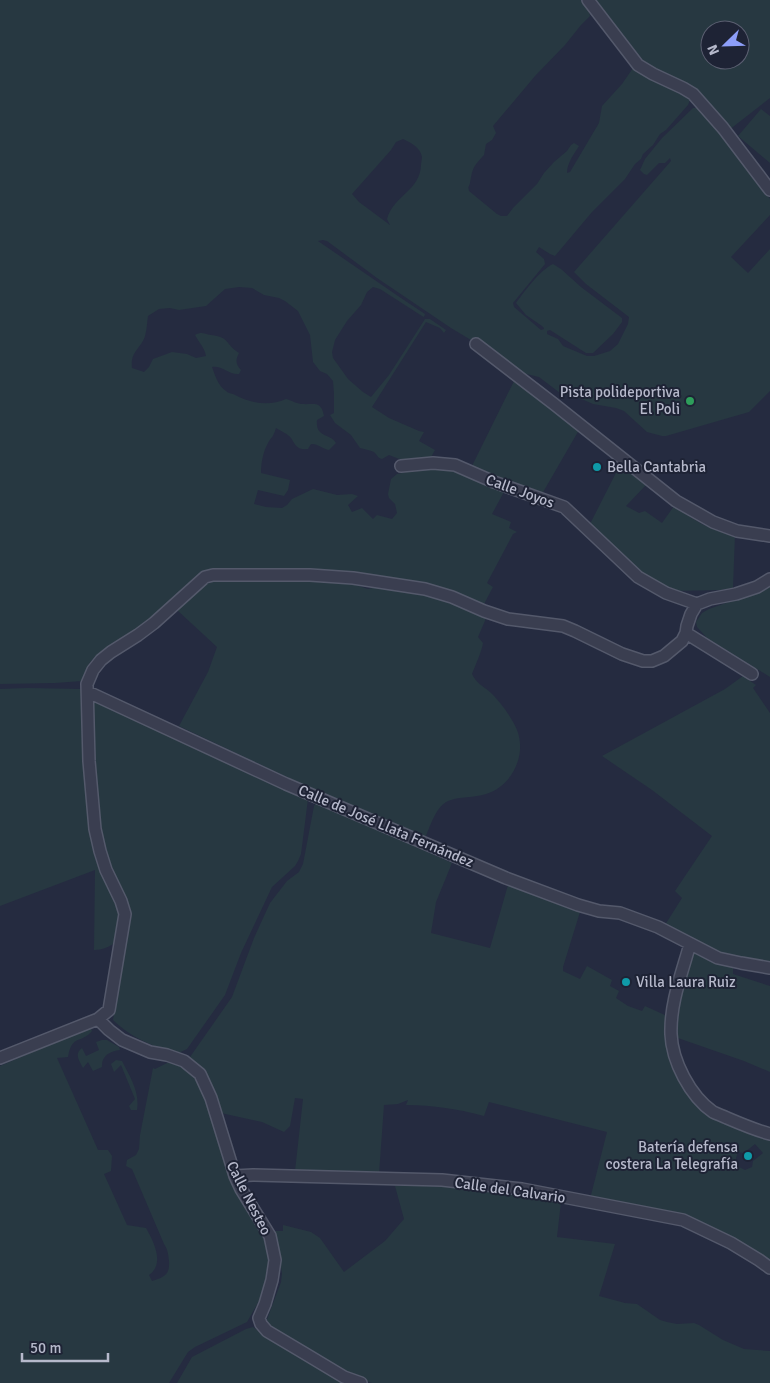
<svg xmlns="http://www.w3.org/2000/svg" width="770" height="1383" viewBox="0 0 770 1383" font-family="Signika,sans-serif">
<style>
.green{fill:#273841;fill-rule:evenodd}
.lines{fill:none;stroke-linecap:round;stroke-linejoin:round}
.minor-casing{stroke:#54596b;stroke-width:14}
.minor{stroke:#3a3e50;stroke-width:11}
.leisure-dot{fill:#2e9e5b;stroke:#1e2335;stroke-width:2}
.culture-dot{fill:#0f9aa8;stroke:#1e2335;stroke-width:2}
.labels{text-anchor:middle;stroke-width:4;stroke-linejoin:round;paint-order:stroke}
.poi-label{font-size:15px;fill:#b6b9cb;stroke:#1e2335;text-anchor:end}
.street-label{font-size:15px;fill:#b6b9cb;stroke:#1e2335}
</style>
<rect width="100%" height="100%" fill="#252b40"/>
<path class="green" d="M0,0H581L589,11L590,16L581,25L565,45L535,76L493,126L496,133L492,140L486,144L484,155C473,167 473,167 470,183C468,190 468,184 469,191L497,214L501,216H507L513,208L537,184L544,173L554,162L567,151L571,145L574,143L579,146C574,154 567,163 567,173L570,172L599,123L602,106L622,84L633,68L636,67L690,100L688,105L666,130L660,134L653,145L643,154L641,159L635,164L625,179L592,212L555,256L550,254L539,247L536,252L544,259L545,264L513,303L514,307L541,330L544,329V328L542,326L526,315L516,303C524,292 540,270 553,264L561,269L581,287L622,318V322L613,334L593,353H586L550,330L547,331V334L558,339L563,346L587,356H594L610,351L618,344L628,324L629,317L586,284L574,272L671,161L670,158L665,163H659L647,175L644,174L640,170L645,159L662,138L693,108H699L733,146L770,199V215L731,257L748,273L770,249V391L749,412L666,436H662L647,432L624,411L616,408L593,404L584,400L560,393L539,377L522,373L476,340H471L451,328L377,278L327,241L323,240L318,241L398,296L425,314L424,317L422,316L380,289L373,287L367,292L361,305L347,321L335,340L332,352L333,358L348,379L363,392L371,397L389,375L425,319H430L446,330L444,333L440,328L426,322L372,407L389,418L419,431L424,432L419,441L435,450L430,459C412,462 406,462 389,455L382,459C378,458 377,455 374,452C370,450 364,449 360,448L351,435L335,423L330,415L334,413V394L333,381L327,374L320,371L313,362L310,335L298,311L285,301L279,298L264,295L252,288L239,287L225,289L206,306L179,310L170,308L159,309L148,316C147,322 147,329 145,336C141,349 130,351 132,368L144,372L149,367L153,359L172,352L187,354L196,358L206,356C205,348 199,343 195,335C202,331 204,334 211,335C230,337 225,344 239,353C235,360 236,365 241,370L239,374C229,375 222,365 212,367C215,375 218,386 226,391C228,393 230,393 233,394C250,403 268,407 286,399C291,400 297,404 302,404C314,405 321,400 324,416L317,420C315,438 331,433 336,443L329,450C323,449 317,443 311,444L308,449C297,450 296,446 291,438C288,434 281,431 276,428C273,438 272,436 268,443C263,452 261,463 261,473L290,480L288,490L284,496L258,490L254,504L266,507L282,508L287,505L292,499L313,489L337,495L352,494L358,496L348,505L352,512L362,508L373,519L377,515L392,519L397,513L395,504L389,498L388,494L391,479L397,474L427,468L445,467L505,490L492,514L511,522L509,528L517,532L513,534L487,583L493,587L483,606L389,577L361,573L333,571L277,569H223L207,571L200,573L167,606L152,619L93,659L89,664L82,681L55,683L0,684ZM403,139C411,143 420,147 422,157C422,159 421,163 421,165C420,191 394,195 387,219L390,225L359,202L352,194L391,150L396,142Z
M596,0H770V98L729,130L694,87L654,69L645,63ZM710,30H740V60H710Z
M761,109L770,116V163L738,136Z
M515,379L579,430L542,494L470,470Z
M622,461L647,484L626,506L639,513L645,511L662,523L674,506C693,519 712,533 735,534L733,588L721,590L674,591L644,576L589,526Z
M305,579L343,581L368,589L381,586L417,594L423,593L487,616L478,637L483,643C482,651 475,666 472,674C476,683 483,686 490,692C499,700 513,719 517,730C527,755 512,786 486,794C474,798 460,796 448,801C435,807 430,828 424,840L312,789L179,726L208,672L217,647L177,610L202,586L217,580L280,582Z
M770,584V677L707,638L697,627L696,622L702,613L709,609L754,593Z
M743,676L756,685L753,688L770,713V965L716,952L665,925L682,898L675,891L712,836L652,790L602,756L725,689Z
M27,688L81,689C85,743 83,797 93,850C97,872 113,890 118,911C121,921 118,931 117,941C110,947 102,950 94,950L95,870L0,906V689Z
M92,699L308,799L301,854L298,861L295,866L272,887L241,953L225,995L187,1049L176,1054C151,1045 133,1039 113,1020L130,913L104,853L92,758Z
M317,802L452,863L436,902L431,933L490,948L508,885L580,912L563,967V971L580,979L587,966L612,980L610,986L619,991L616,998L628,1006L642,1011L645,1006L667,1016L695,1099L770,1138V1264L696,1220L675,1212L629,1207L590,1199L607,1132L489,1102L484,1116C458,1109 433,1105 406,1105L408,1100L398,1104L384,1105L379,1174L295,1171L303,1099L295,1098L290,1126L284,1132L262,1122L221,1113L190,1060V1057L232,997L254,938L270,903L287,881L299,872L303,864L314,806ZM755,1144L763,1153L753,1161L752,1167L745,1170L737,1166L736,1158L738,1152L744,1153Z
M693,950L733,966V974L770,986V1072L744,1061L675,1037L674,1024L691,952Z
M91,1028L92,1031C81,1044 72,1034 68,1057L57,1058L98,1150H108L112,1156L111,1171L104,1174L127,1225L146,1228C154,1242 165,1264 149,1275L152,1281C164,1277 170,1275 169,1261C168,1253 168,1250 164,1244L132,1169L126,1166L127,1160L136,1155L139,1149L140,1135L153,1068L155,1069L167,1063H174L188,1071L195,1078L203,1094L232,1182L265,1238L269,1254V1269L266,1289L247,1322L195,1347L188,1352L169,1383H0V1066L72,1035Z
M102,1040H107L119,1047L120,1050C110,1051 101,1056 102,1067L93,1071L88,1062L83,1068C79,1060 74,1054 82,1048L86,1056L99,1050L96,1042Z
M116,1060L122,1061C130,1077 140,1092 137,1110H131L129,1106L135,1099L121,1065L114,1072L111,1064Z
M395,1186H430L513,1192L561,1202L557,1237L615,1244L599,1296L625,1303L637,1304L660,1320L667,1322L677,1324L694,1323L699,1325L723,1340L744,1349L770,1351V1383H372L351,1376L271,1329L266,1322L281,1282L282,1273L274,1231H283V1225L311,1232L320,1238L344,1272L385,1241L404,1219Z
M253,1327L261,1333L351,1383H177L192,1357L246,1329Z"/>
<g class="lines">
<defs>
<path id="minor" d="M588,0L638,65L653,74L683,88L693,94L723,128L770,190
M476,344L554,404L676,501L713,522L737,531L770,536
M401,466L433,463L455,465L494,482L564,507L638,577L666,593L697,604
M686,633L752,674
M88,692L286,784L506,878L578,905L599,911L620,913L658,927L718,958L741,963L770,968
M690,944C682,973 670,1003 671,1034C672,1061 690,1096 713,1112C717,1114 723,1116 727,1118C741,1124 755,1130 770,1134
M98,1019L109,1030L122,1040L150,1052L167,1055L184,1061L200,1074L211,1098L235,1176L241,1189L270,1236L275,1260L272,1280L265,1304L259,1318L261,1324L267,1331L304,1353L344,1377L361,1383
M0,1058L98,1019L109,1010L125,914L121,901L106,870L100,851L95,829L89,761L87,684L93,670L101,660L111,652L138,635L154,623L205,577L213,575H310L353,578L425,589L452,597L484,611L508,619L563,626L575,631L622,654L643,661H652L664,656L682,641L686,633L687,626L691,614L697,604L710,599L736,594L757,587L770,579
M235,1176L253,1175L442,1180L522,1189L683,1220L731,1243L759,1260L770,1268"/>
</defs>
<use href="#minor" class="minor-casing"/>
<use href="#minor" class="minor"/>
</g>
<circle class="leisure-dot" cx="690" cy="401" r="5"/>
<g class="culture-dot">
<circle cx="597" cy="467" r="5"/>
<circle cx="626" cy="982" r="5"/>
<circle cx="748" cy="1156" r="5"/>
</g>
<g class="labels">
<g class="poi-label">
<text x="680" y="397">Pista polideportiva<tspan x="680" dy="17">El Poli</tspan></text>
<text x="607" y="472" text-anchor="start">Bella Cantabria</text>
<text x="636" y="987" text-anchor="start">Villa Laura Ruiz</text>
<text x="738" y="1152">Batería defensa<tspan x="738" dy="17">costera La Telegrafía</tspan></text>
</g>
<g class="street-label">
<text transform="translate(520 491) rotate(20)" y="5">Calle Joyos</text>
<text transform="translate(386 826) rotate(23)" y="5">Calle de José Llata Fernández</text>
<text transform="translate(510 1190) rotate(8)" y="5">Calle del Calvario</text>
<text transform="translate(249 1198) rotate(63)" y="5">Calle Nesteo</text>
</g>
</g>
<g transform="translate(725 45) rotate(247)"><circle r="24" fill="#1e2335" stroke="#5b5f71"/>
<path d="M0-4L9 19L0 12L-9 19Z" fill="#8d9ef9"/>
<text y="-8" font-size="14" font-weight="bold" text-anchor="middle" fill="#b6b9cb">N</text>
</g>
<path d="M22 1353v8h86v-8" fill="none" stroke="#b6b9cb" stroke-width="2.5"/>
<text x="30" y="1353" font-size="15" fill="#b6b9cb" stroke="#1e2335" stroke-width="4" paint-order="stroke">50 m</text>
</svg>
